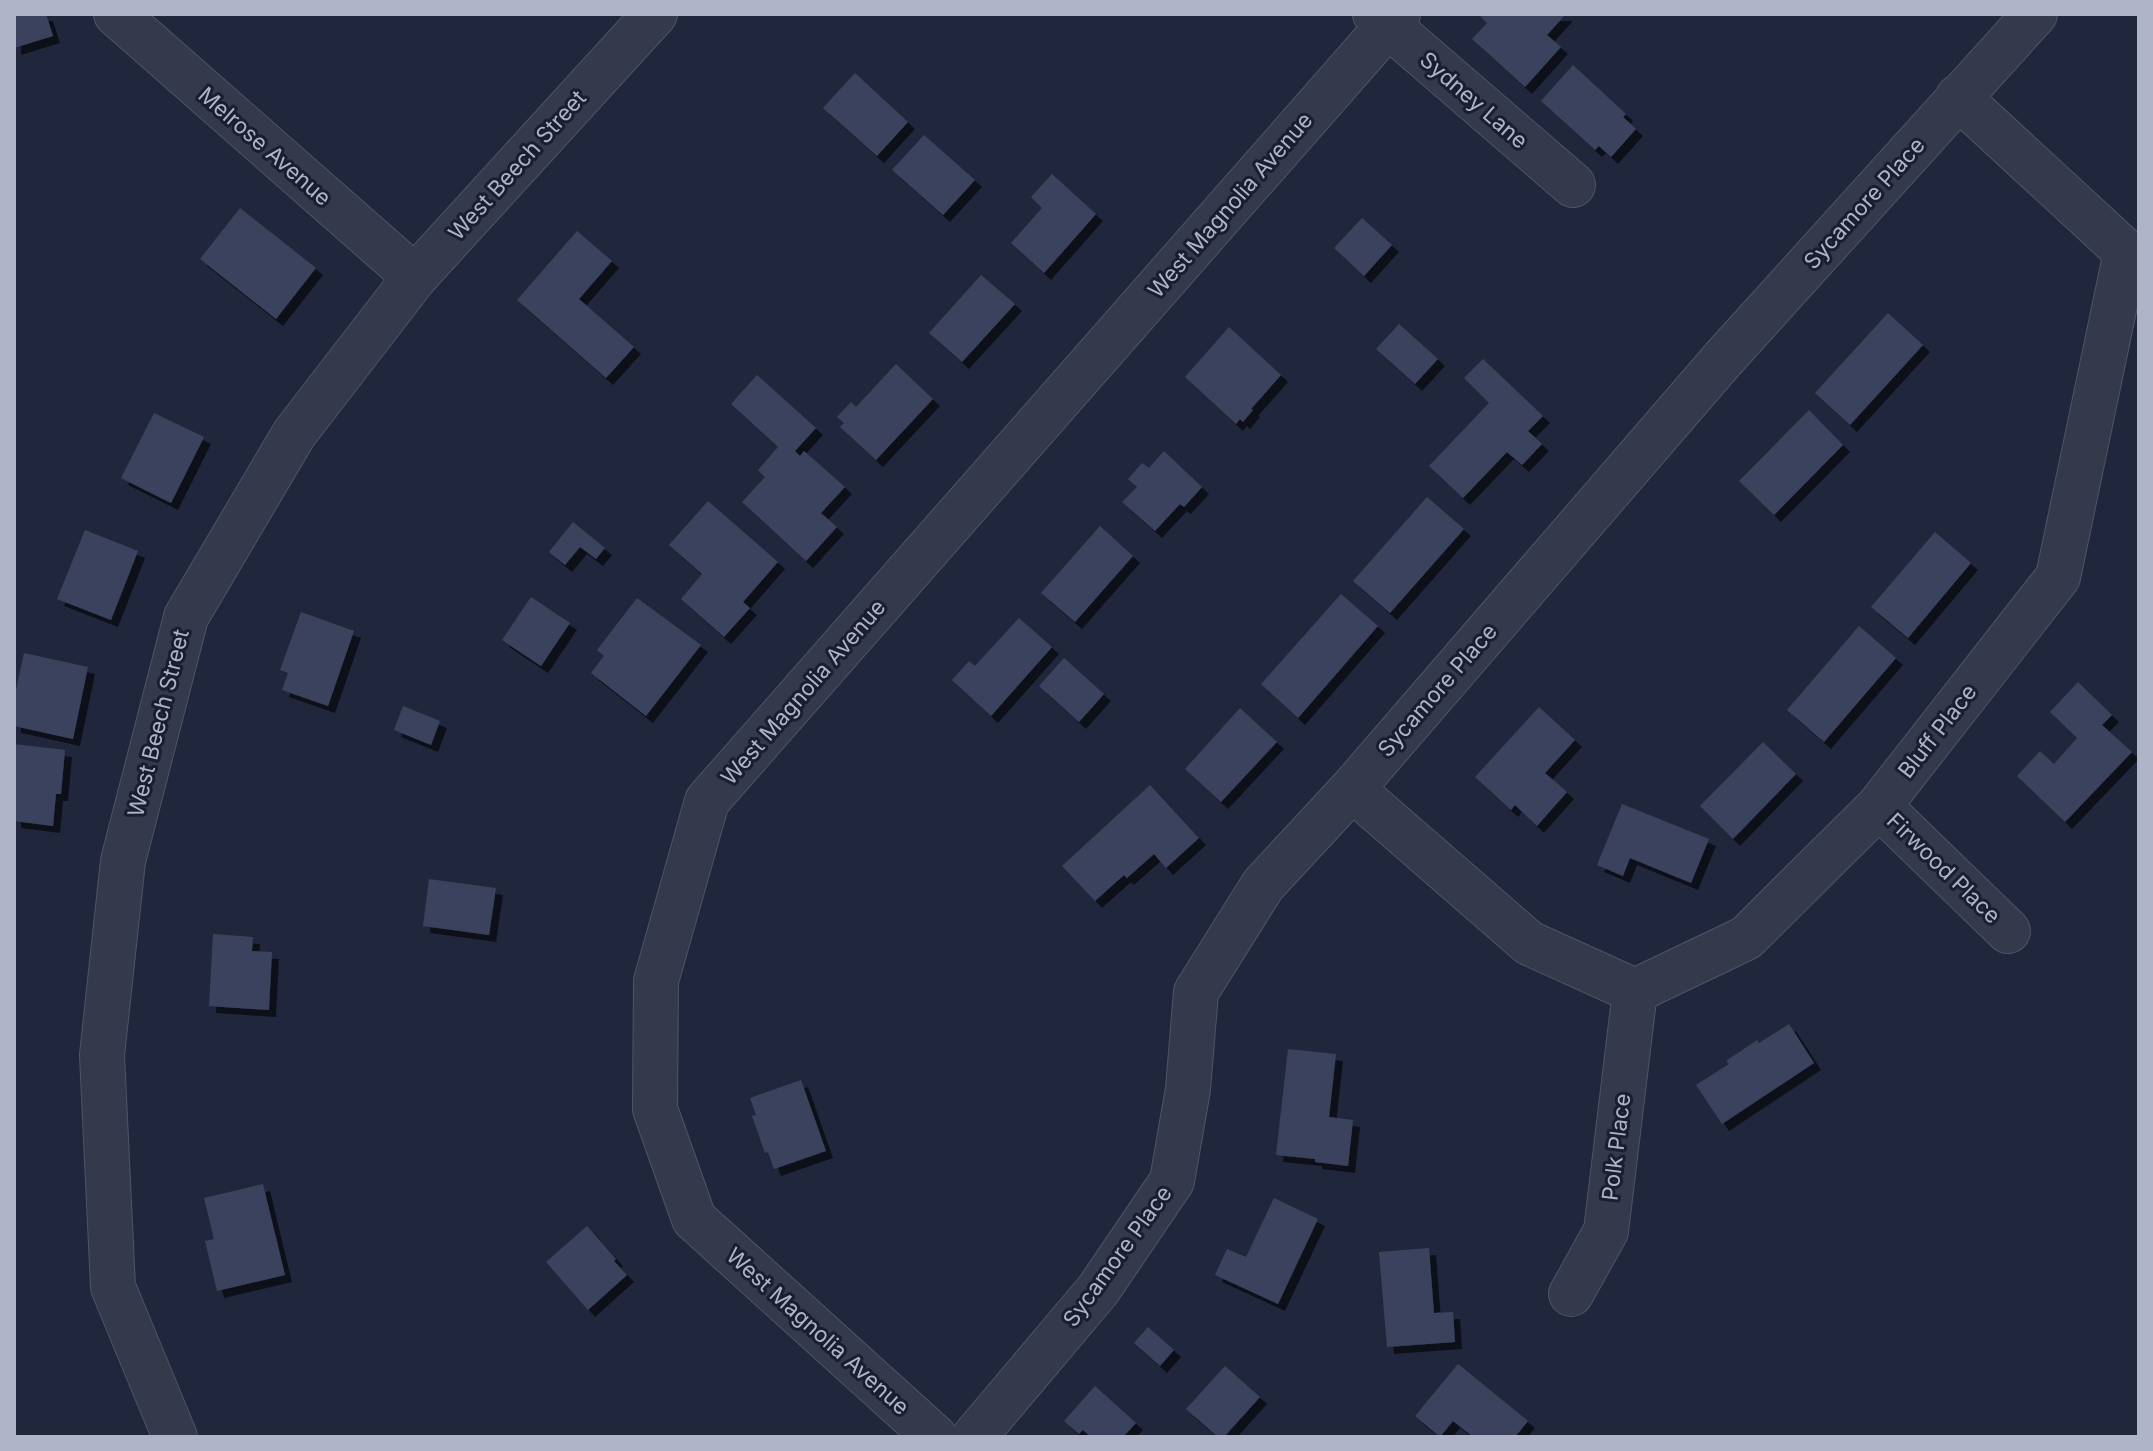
<svg xmlns="http://www.w3.org/2000/svg" width="2153" height="1451" viewBox="0 0 2153 1451" font-family="Inter,sans-serif">
<style>
.building{fill:#3b435d;filter:url(#shadow)}
.lines{fill:none;stroke-linecap:round;stroke-linejoin:round}
.minor-casing{stroke:#4f5467;stroke-width:46}
.minor{stroke:#343a4c;stroke-width:44}
.labels{text-anchor:middle;stroke-width:6;stroke-linejoin:round;paint-order:stroke}
.street-label{font-size:22px;fill:#afb4c8;stroke:#191f31}
</style>
<defs>
<filter id="shadow"><feDropShadow dx="7" dy="7" stdDeviation="0" flood-color="#0009"/></filter>
</defs>
<rect width="100%" height="100%" fill="#20273c"/>
<path class="building" d="M14,14H46L53,36L14,48Z
M1482,14H1566L1547,35L1561,47L1525,87L1472,39L1487,23L1480,16Z
M1573,65L1626,114L1623,117L1636,129L1611,157L1599,146L1595,150L1541,101Z
M855,73L908,122L877,156L823,108Z
M924,135L975,180L943,215L892,170Z
M1052,174L1096,214L1044,273L1011,243L1042,208L1031,197Z
M240,208L316,268L276,319L200,259Z
M1362,218L1392,245L1364,276L1334,248Z
M577,231L612,261L579,299L634,347L606,378L517,300Z
M981,275L1015,304L962,362L929,333Z
M1888,313L1923,345L1850,425L1815,393Z
M1399,324L1438,359L1415,384L1376,349Z
M1229,327L1281,375L1251,409L1253,410L1243,422L1240,419L1236,424L1185,377Z
M1483,359L1543,416L1528,431L1542,444L1522,465L1507,452L1463,498L1429,466L1489,403L1464,378Z
M896,364L933,399L876,460L840,427L844,423L837,417L851,402L856,407Z
M757,375L816,428L795,451L800,456L804,451L845,487L821,513L837,527L806,561L742,502L765,477L758,470L778,447L731,404Z
M1809,410L1843,445L1774,515L1739,481Z
M154,413L204,437L171,503L121,478Z
M1164,451L1202,487L1184,507L1180,504L1155,531L1122,502L1137,487L1128,479L1142,463L1149,468Z
M1427,497L1464,529L1390,613L1353,581Z
M708,501L778,562L743,602L750,608L724,637L681,599L702,574L669,545Z
M573,522L605,548L596,559L580,547L565,565L549,552Z
M1100,526L1133,556L1075,622L1041,593Z
M85,530L138,551L111,620L57,599Z
M1935,532L1971,563L1908,638L1871,607Z
M1341,594L1378,626L1298,718L1261,684Z
M531,597L570,623L541,666L502,640Z
M637,598L701,645L646,716L591,673L604,656L597,650Z
M301,612L354,631L328,706L282,690L288,673L280,670Z
M1019,618L1052,647L991,716L952,680L969,661L975,666Z
M1859,626L1896,658L1824,742L1787,710Z
M24,653L88,667L73,739L14,726V699Z
M1064,658L1104,694L1079,722L1039,686Z
M2078,682L2112,715L2102,725L2132,752L2065,822L2017,776L2040,751L2054,764L2077,738L2050,712Z
M403,706L440,721L431,745L394,730Z
M1539,707L1575,740L1545,773L1567,792L1537,826L1515,805L1511,810L1475,777Z
M1240,708L1277,742L1221,802L1185,769Z
M1763,742L1796,774L1733,839L1700,806Z
M14,744L65,750L61,794H56L53,826L14,821Z
M1150,785L1199,838L1166,868L1154,854L1127,878L1124,875L1095,901L1062,866Z
M1622,804L1709,839L1691,883L1630,858L1623,876L1597,865Z
M429,879L496,888L489,935L423,926Z
M213,934L253,937L252,951L272,952L269,1010L209,1006Z
M1789,1024L1814,1063L1722,1124L1696,1085L1729,1064L1726,1061L1757,1040L1759,1043Z
M1288,1049L1336,1054L1329,1117L1353,1120L1348,1166L1315,1162V1159L1276,1155Z
M801,1080L826,1151L774,1169L768,1152L765,1153L752,1116L756,1115L750,1098Z
M263,1184L285,1275L217,1291L205,1241L214,1239L204,1198Z
M1274,1198L1318,1219L1278,1304L1215,1275L1227,1249L1246,1257Z
M587,1226L616,1259L614,1261L627,1275L588,1310L546,1262Z
M1429,1248L1434,1313L1453,1312L1455,1342L1387,1347L1379,1252Z
M1148,1327L1174,1350L1160,1366L1134,1343Z
M1458,1364L1528,1421L1515,1437H1473L1453,1421L1440,1437L1415,1416Z
M1225,1366L1260,1397L1224,1437H1218L1186,1409Z
M1095,1386L1136,1423L1123,1437H1091L1083,1430L1079,1434L1064,1421Z"/>
<g class="lines">
<defs>
<path id="minor" d="M116,14L415,277
M1375,14L1573,185
M1352,789L1529,943L1635,991
M1879,806L2008,931
M1635,991L1746,938L1879,806L2058,577L2126,252L1958,97
M1571,1294L1606,1231L1635,991
M175,1437L113,1287L102,1055L123,861L186,617L294,434L415,277L655,14
M935,1437L694,1219L655,1109L656,981L707,801L1398,14
M974,1437L1098,1290L1172,1181L1188,1089L1196,992L1263,885L1352,789L1723,359L2035,14"/>
</defs>
<use href="#minor" class="minor-casing"/>
<use href="#minor" class="minor"/>
</g>
<g class="labels">
<g class="street-label">
<text transform="translate(1474 100) rotate(41)" y="8">Sydney Lane</text>
<text transform="translate(265 146) rotate(41)" y="8">Melrose Avenue</text>
<text transform="translate(517 165) rotate(-48)" y="8">West Beech Street</text>
<text transform="translate(1864 203) rotate(-48)" y="8">Sycamore Place</text>
<text transform="translate(1230 205) rotate(-49)" y="8">West Magnolia Avenue</text>
<text transform="translate(1437 690) rotate(-49)" y="8">Sycamore Place</text>
<text transform="translate(803 692) rotate(-49)" y="8">West Magnolia Avenue</text>
<text transform="translate(158 723) rotate(-76)" y="8">West Beech Street</text>
<text transform="translate(1937 731) rotate(-52)" y="8">Bluff Place</text>
<text transform="translate(1944 868) rotate(44)" y="8">Firwood Place</text>
<text transform="translate(1616 1147) rotate(-83)" y="8">Polk Place</text>
<text transform="translate(1117 1256) rotate(-54)" y="8">Sycamore Place</text>
<text transform="translate(818 1331) rotate(42)" y="8">West Magnolia Avenue</text>
</g>
</g>
<rect width="2153" height="1451" fill="none" stroke="#afb4c8" stroke-width="32"/>
</svg>
